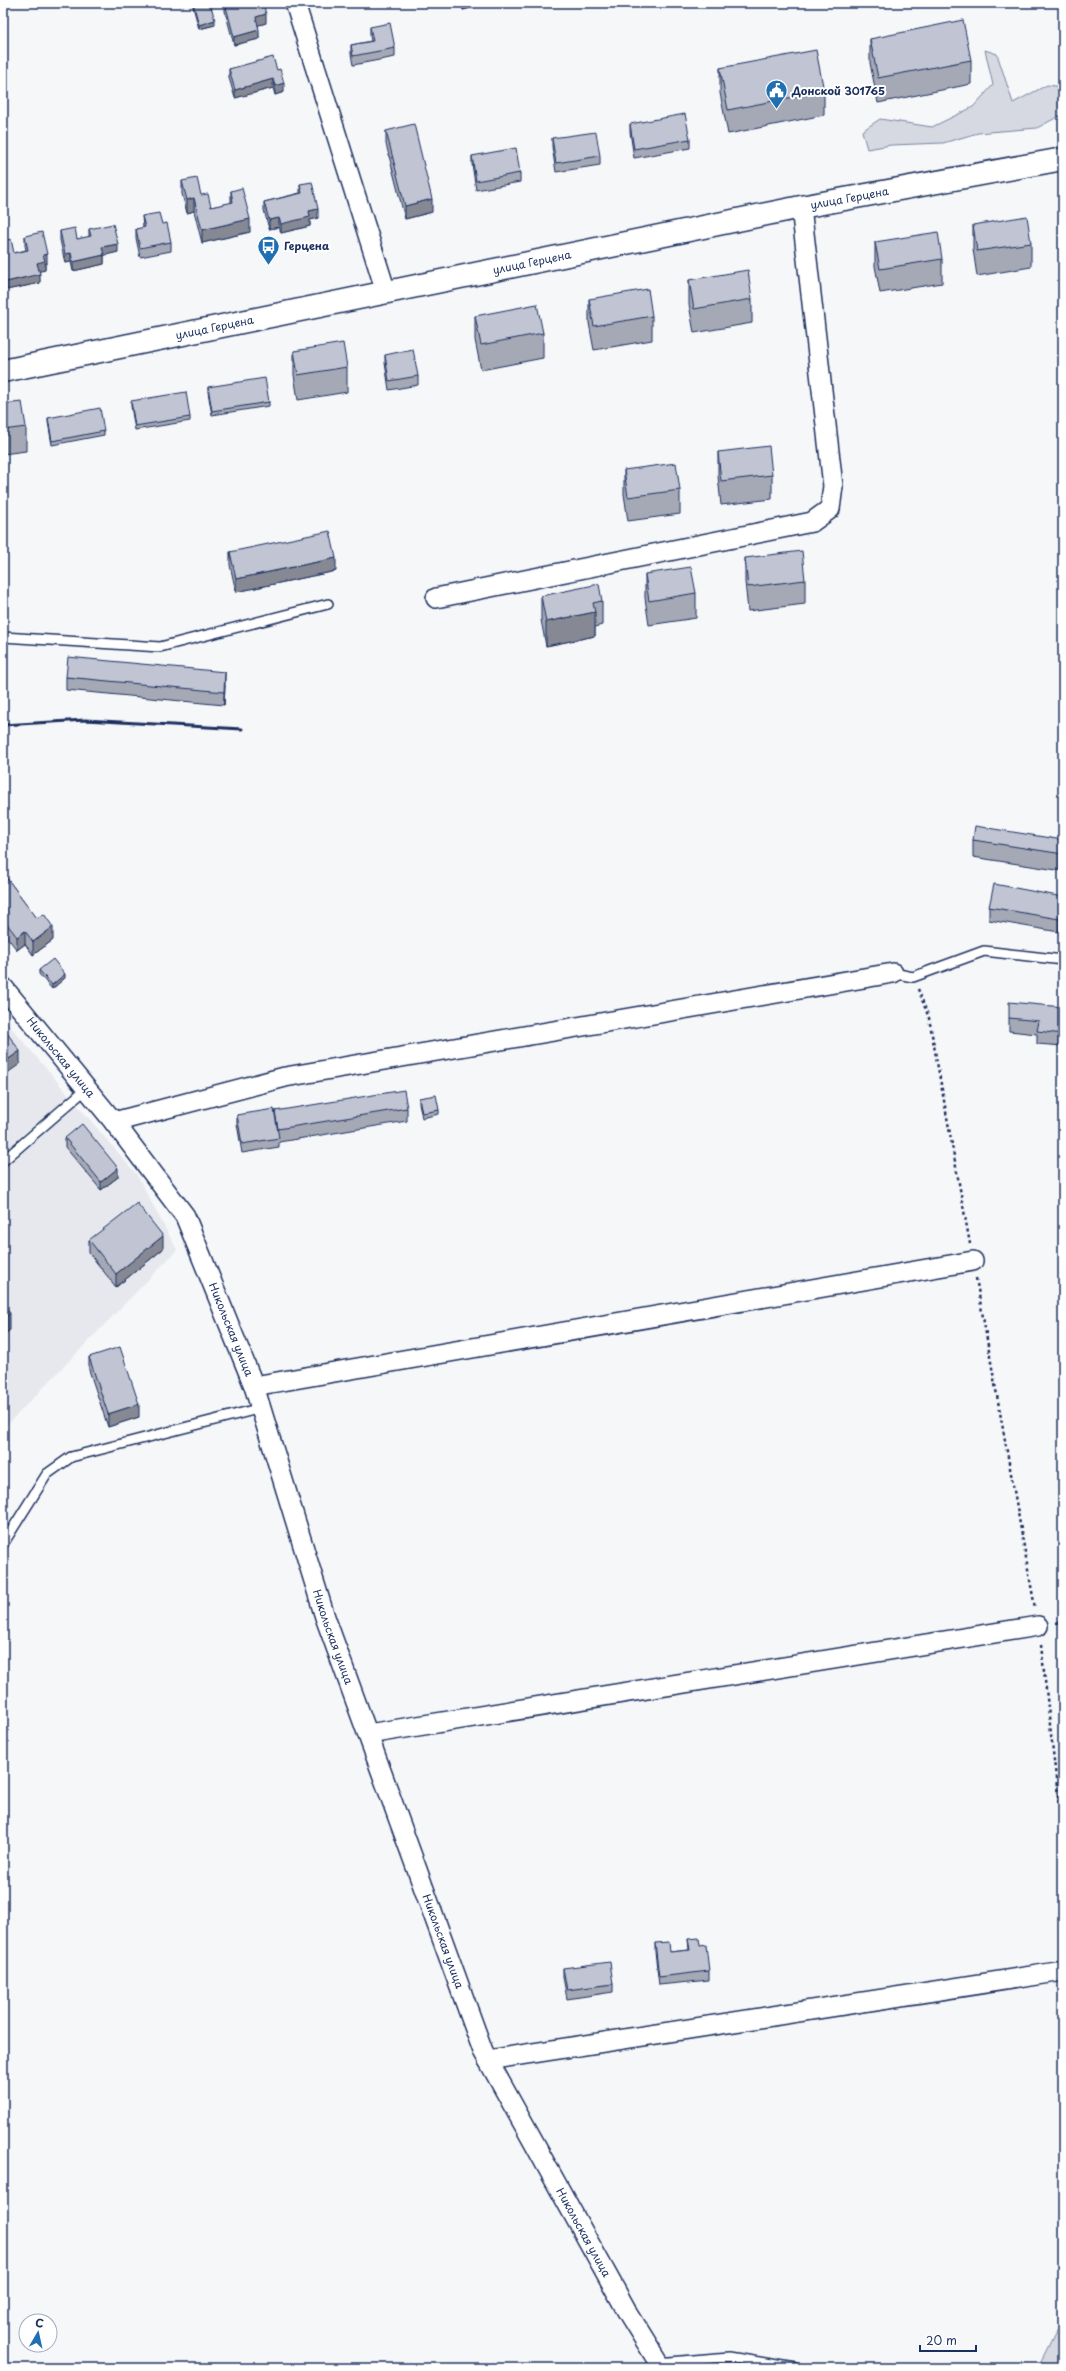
<svg xmlns="http://www.w3.org/2000/svg" width="1066" height="2371" viewBox="0 0 1066 2371" font-family="'Playpen Sans',sans-serif">
<style>
.built{fill:#e6e8ee}
.green{fill:#d6d9e2;stroke:#7884a0}
.lines{fill:none;stroke-linecap:round;stroke-linejoin:round}
.lane-casing{stroke:#1b2f5e;stroke-width:12}
.street-casing{stroke:#1b2f5e;stroke-width:22}
.secondary-casing{stroke:#1b2f5e;stroke-width:25}
.path{stroke:#1b2f5e;stroke-width:2.5;stroke-dasharray:3 3;stroke-linecap:butt}
.lane{stroke:#fff;stroke-width:9}
.street{stroke:#fff;stroke-width:19}
.secondary{stroke:#fff;stroke-width:22}
.rail{stroke:#1b2f5e;stroke-width:3}
.wall{fill:#a5a9b5;stroke:#1b2f5e}
.shaded-wall{fill:#868994;stroke:#1b2f5e}
.building{fill:#c0c4d3;stroke:#1b2f5e}
.labels{text-anchor:middle;stroke-width:4;stroke-linejoin:round;paint-order:stroke}
.poi-label{font-size:11px;font-weight:bold;fill:#1b2f5e;stroke:#fff;text-anchor:start}
.street-label{font-size:11px;fill:#1b2f5e;stroke:#fff}
</style>
<rect width="100%" height="100%" fill="#f6f7f9"/>
<filter id="ink" filterUnits="userSpaceOnUse"><feTurbulence type="fractalNoise" baseFrequency=".025" numOctaves="2"/><feDisplacementMap in="SourceGraphic" scale="8" xChannelSelector="R" yChannelSelector="G"/><feConvolveMatrix kernelMatrix="1 2 1 2 8 2 1 2 1" color-interpolation-filters="sRGB"/></filter>
<g filter="url(#ink)">
<path class="built" d="M3,1018L137,1175L177,1250L3,1429Z"/>
<path class="green" d="M985,50L997,54L1013,103L1047,85L1063,87V114L1037,128L978,133L943,143L891,145L867,149L862,131L880,119L932,127L973,107L993,85Z
M1063,2318V2368H1038Z"/>
<g class="lines">
<defs>
<path id="lane" d="M3,637L160,647L328,604
M893,973L913,977L984,951L1063,960
M3,1161L86,1089
M3,1544L47,1474L71,1457L261,1408
M658,2363L729,2357L795,2368"/>
<g id="street">
<path d="M295,3L386,292"/>
<path d="M436,598L812,522L830,509L833,486L801,207"/>
<path id="s1" d="M3,987L114,1122L185,1216L254,1386L325,1617L483,2051L628,2313L662,2368"/>
<path d="M114,1122L285,1077L893,973"/>
<path d="M254,1386L973,1261"/>
<path d="M368,1734L1038,1626"/>
<path d="M488,2060L1057,1972"/>
</g>
<g id="secondary">
<path id="s2" d="M3,371L801,207L1063,159"/>
</g>
</defs>
<use href="#lane" class="lane-casing"/>
<use href="#street" class="street-casing"/>
<use href="#secondary" class="secondary-casing"/>
<path class="path" d="M918,989L929,1018L970,1244
M976,1278L1035,1608
M1056,1623L1063,1622
M1041,1645L1063,1840"/>
<use href="#lane" class="lane"/>
<use href="#street" class="street"/>
<use href="#secondary" class="secondary"/>
<path class="rail" d="M3,725L85,720L242,729"/>
</g>
<path class="wall" d="M193,3L215,25L199,29L193,7Z
M225,3L266,23L258,25L259,39L234,45L225,11Z
M462,3H478V6L463,10Z
M370,27L395,48V57L353,65L351,54V45L371,41L370,36Z
M870,39L971,60V84L878,103L870,63Z
M720,68L824,91V115L728,134L720,93Z
M229,69L277,70L284,92L275,95L273,88L235,98L229,78Z
M630,124L690,139V148L634,158L630,132Z
M386,131L432,212L405,219L386,144Z
M552,138L600,156V165L556,172L552,147Z
M472,156L520,173V182L476,190L472,164Z
M182,181L201,195L211,207L231,203V191L250,232L202,243L194,211L187,213L182,194Z
M300,184L318,218L310,220V226L281,233L279,227L269,229L264,210V202L300,193Z
M142,216L171,242V251L140,257L136,238V229L143,228Z
M973,225L1031,243V267L977,276L973,249Z
M89,229L118,252L104,255V264L73,271L71,262L65,263L60,240V231L77,239L89,237Z
M25,236L47,263H45V270L39,271L40,283L6,290L3,276V241L14,253L26,250L25,245Z
M875,242L942,259V283L880,293L875,266Z
M689,280L752,299V323L694,333L689,304Z
M589,299L652,316V340L594,350L589,323Z
M475,316L543,333V358L481,370L475,340Z
M294,351L347,367V392L298,400L294,375Z
M385,355L418,376V385L389,390L385,363Z
M208,387L269,402V406L212,415L208,392Z
M131,401L190,417V421L135,430L131,406Z
M3,404L26,427V451L3,454Z
M48,418L104,431V435L52,445L48,422Z
M718,452L772,475V499L721,505L718,476Z
M624,470L680,490V514L628,521L624,494Z
M230,552L336,571L236,592L230,565Z
M745,558L805,580V604L748,611L745,582Z
M645,574L696,593V618L649,625L645,598Z
M541,596L602,601V625L595,627V636L546,646L541,620Z
M66,677L225,685L224,705L66,690Z
M973,840H1063V871L973,857Z
M3,873L53,940L33,955L25,944L17,950L3,932Z
M989,907L1063,909L1059,932L989,920Z
M39,970L65,978L52,989L39,974Z
M1063,1007V1046L1037,1044V1034L1009,1031V1018Z
M419,1098L439,1110V1114L422,1118L419,1103Z
M407,1108V1121L279,1142V1147L242,1153L237,1124V1115L275,1118V1111Z
M65,1138L118,1177L101,1190L65,1147Z
M89,1240L163,1249L116,1287L89,1253Z
M89,1357L139,1417L108,1427L89,1370Z
M688,1939L700,1946L709,1971V1980L659,1985L655,1952V1943L670,1952L689,1950Z
M563,1968L613,1984V1992L567,1999L563,1977Z"/>
<path class="shaded-wall" d="M463,3H478V6L463,10Z
M266,14V23L256,26V17Z
M215,20V25L199,29V25Z
M259,30V39L234,45V37Z
M273,79V88L235,98V90Z
M284,83V92L275,95V86Z
M194,198V211L187,213V200Z
M432,199V212L405,219V206Z
M318,209V218L310,220V226L281,233V224L309,211Z
M279,218V227L269,229V220Z
M250,219V232L202,243V230Z
M118,244V252L102,256V247Z
M71,253V262L65,263V254Z
M47,254V263H45V270L37,272V263L43,255Z
M104,255V264L73,271V262Z
M40,274V283L6,290V282Z
M336,558V571L236,592V579Z
M595,612V636L546,646V622Z
M225,672V685L224,705V692Z
M1063,897V909L1059,932V919Z
M53,927V940L33,955V942Z
M25,931V944L17,950V937Z
M65,974V978L52,989V985Z
M20,1051V1064L3,1076V1063Z
M118,1168V1177L101,1190V1182Z
M163,1236V1249L116,1287V1274Z
M10,1313V1330L3,1336V1319Z
M139,1404V1417L108,1427V1414Z"/>
<path class="building" d="M193,3H210L215,20L199,25Z
M225,3H263L266,14L256,17L259,30L234,37Z
M963,20L971,60L878,78L870,39Z
M390,23L395,48L353,56L351,45L373,41L370,27Z
M816,50L824,91L728,110L720,68Z
M273,57L277,70L280,69L284,83L275,86L273,79L235,90L229,69Z
M685,114L690,139L634,149L630,124Z
M414,124L432,199L405,206L386,131Z
M596,132L600,156L556,163L552,138Z
M516,148L520,173L476,181L472,156Z
M197,178L201,195L208,194L211,207L233,202L231,191L242,188L250,219L202,230L194,198L187,200L182,181Z
M312,182L318,209L309,211L310,217L281,224L279,218L269,220L264,202L302,193L300,184Z
M159,213L162,224L167,223L171,242L140,248L136,229L145,227L142,216Z
M1027,216L1031,243L977,251L973,225Z
M113,224L118,244L102,247L104,255L73,262L71,253L65,254L60,231L75,228L77,239L91,236L89,229Z
M42,232L47,254L43,255L45,261L37,263L40,274L6,282L3,268V241L11,239L14,253L28,250L25,236Z
M938,232L942,259L880,269L875,242Z
M748,270L752,299L694,309L689,280Z
M648,289L652,316L594,326L589,299Z
M537,304L543,333L481,345L475,316Z
M343,343L347,367L298,375L294,351Z
M413,349L418,376L389,381L385,355Z
M265,378L269,402L212,411L208,387Z
M186,392L190,417L135,426L131,401Z
M22,402L26,427L3,430V404Z
M100,408L104,431L52,441L48,418Z
M769,446L772,475L721,481L718,452Z
M676,463L680,490L628,497L624,470Z
M330,531L336,558L236,579L230,552Z
M802,551L805,580L748,587L745,558Z
M691,567L696,593L649,601L645,574Z
M599,584L602,601L593,603L595,612L546,622L541,596Z
M68,657L225,672L224,692L66,677Z
M975,826L1063,840V854L973,840Z
M3,873L37,918L44,914L53,927L33,942L25,931L17,937L3,919Z
M994,884L1063,897L1059,919L989,907Z
M53,959L65,974L52,985L39,970Z
M1009,1002L1063,1007V1034L1037,1031L1039,1021L1009,1018Z
M7,1033L20,1051L3,1063V1036Z
M404,1090L407,1108L278,1129L275,1111Z
M436,1095L439,1110L422,1113L419,1098Z
M274,1109L279,1138L242,1144L237,1115Z
M82,1124L118,1168L101,1182L65,1138Z
M137,1203L163,1236L116,1274L89,1240Z
M3,1305L10,1313L3,1319Z
M120,1347L139,1404L108,1414L89,1357Z
M699,1938L700,1946L706,1945L709,1971L659,1977L655,1943L669,1942L670,1952L690,1950L688,1939Z
M610,1962L613,1984L567,1990L563,1968Z"/>
</g>
<defs>
<symbol id="civic-pin" viewBox="-11 -11 22 30"><path d="M0 17L-7.5 6A9.5 9.5 0 1 1 7.5 6Z" fill="#1f6fb2" stroke="#fff"/><path d="M-.6-6.5H3V-4.5H.6V-3L4-1V1h2V6H-6V1h2V-1L-.6-3ZM-1.2 2.5V6h2.4V2.5Z" fill="#fff"/></symbol>
<symbol id="bus-pin" viewBox="-11 -11 22 30"><path d="M0 17L-7.5 6A9.5 9.5 0 1 1 7.5 6Z" fill="#1f6fb2" stroke="#fff"/><path d="M-5-6H5V4H4V6H2V4H-2V6H-4V4H-5ZM-3.5-4V0h7V-4ZM-3.5 1.2v1.5H-2V1.2ZM2 1.2v1.5H3.5V1.2Z" fill="#fff"/></symbol>
</defs>
<g fill-rule="evenodd">
<use href="#civic-pin" x="764" y="78" width="25" height="34"/>
<use href="#bus-pin" x="256" y="234" width="25" height="34"/>
</g>
<g class="labels">
<g class="poi-label">
<text x="792" y="95">Донской 301765</text>
<text x="284" y="250">Герцена</text>
</g>
<g class="street-label">
<text dy="4" stroke="none"><textPath href="#s2" startOffset="864">улица Герцена</textPath></text>
<text dy="4" stroke="none"><textPath href="#s2" startOffset="540">улица Герцена</textPath></text>
<text dy="4" stroke="none"><textPath href="#s2" startOffset="216">улица Герцена</textPath></text>
<text dy="4" stroke="none"><textPath href="#s1" startOffset="91">Никольская улица</textPath></text>
<text dy="4" stroke="none"><textPath href="#s1" startOffset="415">Никольская улица</textPath></text>
<text dy="4" stroke="none"><textPath href="#s1" startOffset="739">Никольская улица</textPath></text>
<text dy="4" stroke="none"><textPath href="#s1" startOffset="1063">Никольская улица</textPath></text>
<text dy="4" stroke="none"><textPath href="#s1" startOffset="1387">Никольская улица</textPath></text>
</g>
</g>
<rect width="1066" height="2371" fill="none" stroke="#fff" stroke-width="16"/>
<rect x="8" y="8" width="1050" height="2355" fill="none" stroke="#1b2f5e" stroke-width="1.5" filter="url(#ink)"/>
<g transform="translate(38 2333) rotate(9)"><circle r="19" fill="#ffffff" stroke="#a4acbf"/>
<path d="M0-3L7 15L0 10L-7 15Z" fill="#1f6fb2"/>
<text y="-6" font-size="11" font-weight="bold" text-anchor="middle" fill="#1b2f5e">С</text>
</g>
<path d="M920 2345v6h56v-6" fill="none" stroke="#1b2f5e" stroke-width="2"/>
<text x="926" y="2345" font-size="12" fill="#1b2f5e" stroke="#ffffff" stroke-width="3" paint-order="stroke">20 m</text>
</svg>
